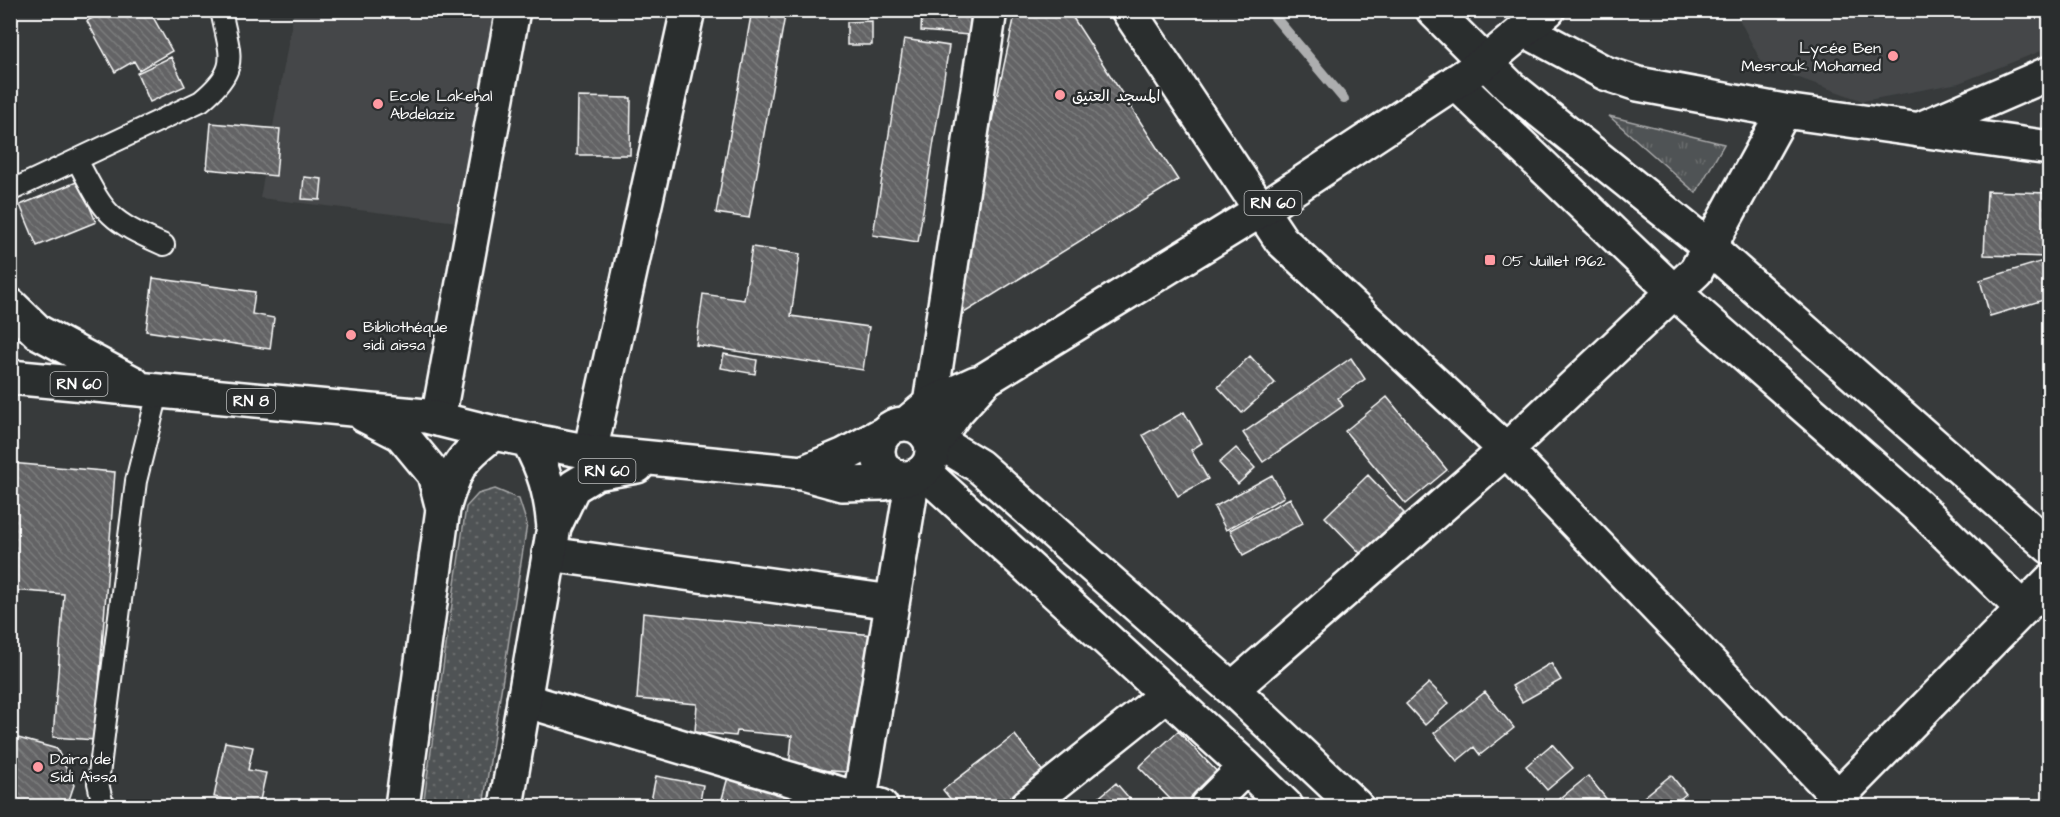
<svg xmlns="http://www.w3.org/2000/svg" width="2060" height="817" viewBox="0 0 2060 817" font-family="'Architects Daughter','Playpen Sans Arabic',sans-serif">
<style>
.built{fill:#444748}
.grass{fill:url(#grass-tufts);stroke:#a8a9aa;stroke-width:1.5}
.garden{fill:url(#garden-dots);stroke:#a8a9aa;stroke-width:1.5}
.lines{fill:none;stroke-linecap:round;stroke-linejoin:round}
.stream{stroke:#adaeaf;stroke-width:10}
.building{fill:url(#building-back-hatch);stroke:#fff;stroke-width:1.5}
.lane-casing{stroke:#fff;stroke-width:24}
.street-casing{stroke:#fff;stroke-width:38}
.primary-casing{stroke:#fff;stroke-width:38}
.lane{stroke:#2a2d2e;stroke-width:20}
.street{stroke:#2a2d2e;stroke-width:33}
.primary{stroke:#2a2d2e;stroke-width:33}
.poi-dot{fill:#ff9aa2;stroke:#2a2d2e;stroke-width:2}
.labels{text-anchor:middle;stroke-width:5;stroke-linejoin:round;paint-order:stroke}
.shield{fill:#2a2d2e;stroke:#bfc0c0;stroke-width:1.5}
.shield-label{font-size:15px;font-weight:bold;fill:#fff}
.poi-label{font-size:16px;fill:#fff;stroke:#2a2d2e;text-anchor:start}
</style>
<defs>
<pattern id="grass-tufts" width="24" height="20" patternUnits="userSpaceOnUse" patternTransform="scale(1.5)"><rect width="24" height="20" fill="#505354"/><path d="M3 7l-1-3M5 7V3M7 7l1-3M15 17l-1-3M17 17v-4M19 17l1-3" fill="none" stroke="#6a6d6e"/></pattern>
<pattern id="garden-dots" width="8" height="8" patternUnits="userSpaceOnUse" patternTransform="scale(1.5)"><rect width="8" height="8" fill="#505354"/><path d="M2 2h.1M6 6h.1" fill="none" stroke="#6a6d6e" stroke-width="1.8" stroke-linecap="round"/></pattern>
<pattern id="building-back-hatch" width="6" height="6" patternUnits="userSpaceOnUse" patternTransform="scale(1.5)"><rect width="6" height="6" fill="#636465"/><path d="M-1 5l2 2M0 0l6 6M5-1l2 2" fill="none" stroke="#7a7b7c"/></pattern>
</defs>
<rect width="100%" height="100%" fill="#373a3b"/>
<filter id="ink" filterUnits="userSpaceOnUse"><feTurbulence type="fractalNoise" baseFrequency=".0167" numOctaves="2"/><feDisplacementMap in="SourceGraphic" scale="12" xChannelSelector="R" yChannelSelector="G"/><feConvolveMatrix kernelMatrix="1 2 1 2 8 2 1 2 1" color-interpolation-filters="sRGB"/></filter>
<g filter="url(#ink)">
<path class="built" d="M1741,10L2049,11V48L1959,83L1863,101L1763,65L1739,19Z
M294,11H497L458,222L260,198Z"/>
<path class="grass" d="M1609,116L1724,144L1696,193Z"/>
<path class="garden" d="M495,489L519,499L527,524L483,806H423L466,507L478,494Z"/>
<g class="lines">
<path class="stream" d="M1269,10L1344,99"/>
</g>
<path class="building" d="M106,10H149L172,51L139,70L134,61L115,72L87,21Z
M752,10H786L749,218L716,213Z
M922,10H971L969,35L921,31Z
M1016,10H1068L1178,180L943,326L957,281Z
M872,21V45H847V22Z
M904,39L949,46L918,242L873,235Z
M171,57L185,86L150,102L137,73Z
M578,97L631,98L630,155H577Z
M211,123L280,129L276,176L207,169Z
M304,177L322,179L320,200L302,199Z
M79,181L96,222L37,246L20,205Z
M1987,191L2048,193L2046,257L1984,255Z
M752,247L800,254L791,316L869,327L863,370L696,345L703,294L744,300Z
M2050,259V298L1990,316L1980,280Z
M153,278L255,292L252,314L274,318L270,349L146,331Z
M724,354L757,360L755,374L721,368Z
M1250,356L1275,383L1242,413L1218,387Z
M1351,358L1365,379L1338,398L1343,406L1263,462L1243,433Z
M1387,397L1447,470L1406,504L1345,431Z
M1184,412L1202,443L1191,450L1208,479L1178,496L1143,435Z
M1236,448L1255,468L1238,484L1219,463Z
M10,463L115,472L95,740L53,737L64,594L10,590Z
M1272,475L1284,497L1226,530L1214,507Z
M1368,475L1404,513L1361,554L1325,517Z
M1290,498L1303,523L1243,555L1230,530Z
M643,613L874,635L862,773L789,768L792,736L737,731L736,736L695,732L697,704L637,699Z
M1551,663L1561,680L1522,702L1512,686Z
M1429,683L1449,703L1425,725L1406,704Z
M1485,692L1514,728L1480,755L1474,747L1457,761L1434,733Z
M1178,731L1222,777L1190,806H1177L1139,767Z
M1015,735L1044,773L999,806H956L943,790Z
M11,736L57,749L74,785L67,806H10Z
M225,742L253,747L248,770L266,773L259,805L214,797Z
M1552,744L1573,768L1547,790L1526,766Z
M1671,775L1686,794L1671,806H1633Z
M656,776L703,785L699,806H650Z
M1588,776L1612,806H1551Z
M728,777L835,806H720Z
M1116,783L1136,806H1089Z"/>
<g class="lines">
<defs>
<path id="lane" d="M77,160C106,215 106,219 164,245
M10,191L201,101C241,68 230,57 221,10
M106,806L102,801L98,783L136,481L158,393"/>
<path id="street" d="M1128,10L1281,240L1506,450L1847,806
M1433,10L1510,87L1709,247L2050,547
M1525,30L1605,73L1638,84L1784,111L2050,148
M1455,82L1674,292L1919,507L2023,609
M1918,130L2050,73
M930,404L990,10
M438,419L513,10
M926,434L979,466L1232,689L1356,806
M590,452L688,10
M923,471L1246,767L1286,806
M549,554L892,602
M1232,689L1506,450L1696,271L1784,111
M524,700L881,806
M856,806L860,798L913,477
M1027,806L1166,695
M1207,806L1246,767
M1836,806L1837,798L2050,581"/>
<path id="primary" d="M10,305L38,332L133,383
M10,377L426,416L494,433
M364,415L401,434L434,474L443,509
M906,424L930,404L976,383
M878 451a27 27 0 1 1 54 0a27 27 0 1 1-54 0Z
M528,440L590,452L802,473L842,484L884,483L904,478
M932,447L956,412L986,379L1261,210L1487,61L1548,10
M802,473L845,455L885,433
M554,527L573,487L596,473L637,466
M402,806L443,509C455,468 459,459 494,433L528,440C544,469 551,493 554,527L506,806"/>
</defs>
<use href="#lane" class="lane-casing"/>
<use href="#street" class="street-casing"/>
<use href="#primary" class="primary-casing"/>
<use href="#lane" class="lane"/>
<use href="#street" class="street"/>
<use href="#primary" class="primary"/>
</g>
</g>
<g class="poi-dot">
<circle cx="1893" cy="56" r="6"/>
<circle cx="1060" cy="95" r="6"/>
<circle cx="378" cy="104" r="6"/>
<rect x="1484" y="254" width="12" height="12" rx="3"/>
<circle cx="351" cy="335" r="6"/>
<circle cx="38" cy="767" r="6"/>
</g>
<g class="labels">
<g class="shield">
<rect x="1244.5" y="191" width="57" height="24" rx="4.5"/>
<rect x="50.5" y="372" width="57" height="24" rx="4.5"/>
<rect x="227" y="389" width="48" height="24" rx="4.5"/>
<rect x="578.5" y="459" width="57" height="24" rx="4.5"/>
</g>
<g class="shield-label">
<text x="1273" y="208">RN 60</text>
<text x="79" y="389">RN 60</text>
<text x="251" y="406">RN 8</text>
<text x="607" y="476">RN 60</text>
</g>
<g class="poi-label">
<text x="1881" y="53" text-anchor="end">Lycée Ben<tspan x="1881" dy="18">Mesrouk Mohamed</tspan></text>
<text x="390" y="101">Ecole Lakehal<tspan x="390" dy="18">Abdelaziz</tspan></text>
<text x="1072" y="101">المسجد العتيق</text>
<text x="1502" y="266">05 Juillet 1962</text>
<text x="363" y="332">Bibliothéque<tspan x="363" dy="18">sidi aissa</tspan></text>
<text x="50" y="764">Daira de<tspan x="50" dy="18">Sidi Aissa</tspan></text>
</g>
</g>
<rect width="2060" height="817" fill="none" stroke="#2a2d2e" stroke-width="36"/>
<rect x="18" y="18" width="2024" height="781" fill="none" stroke="#fff" stroke-width="2" filter="url(#ink)"/>
</svg>
